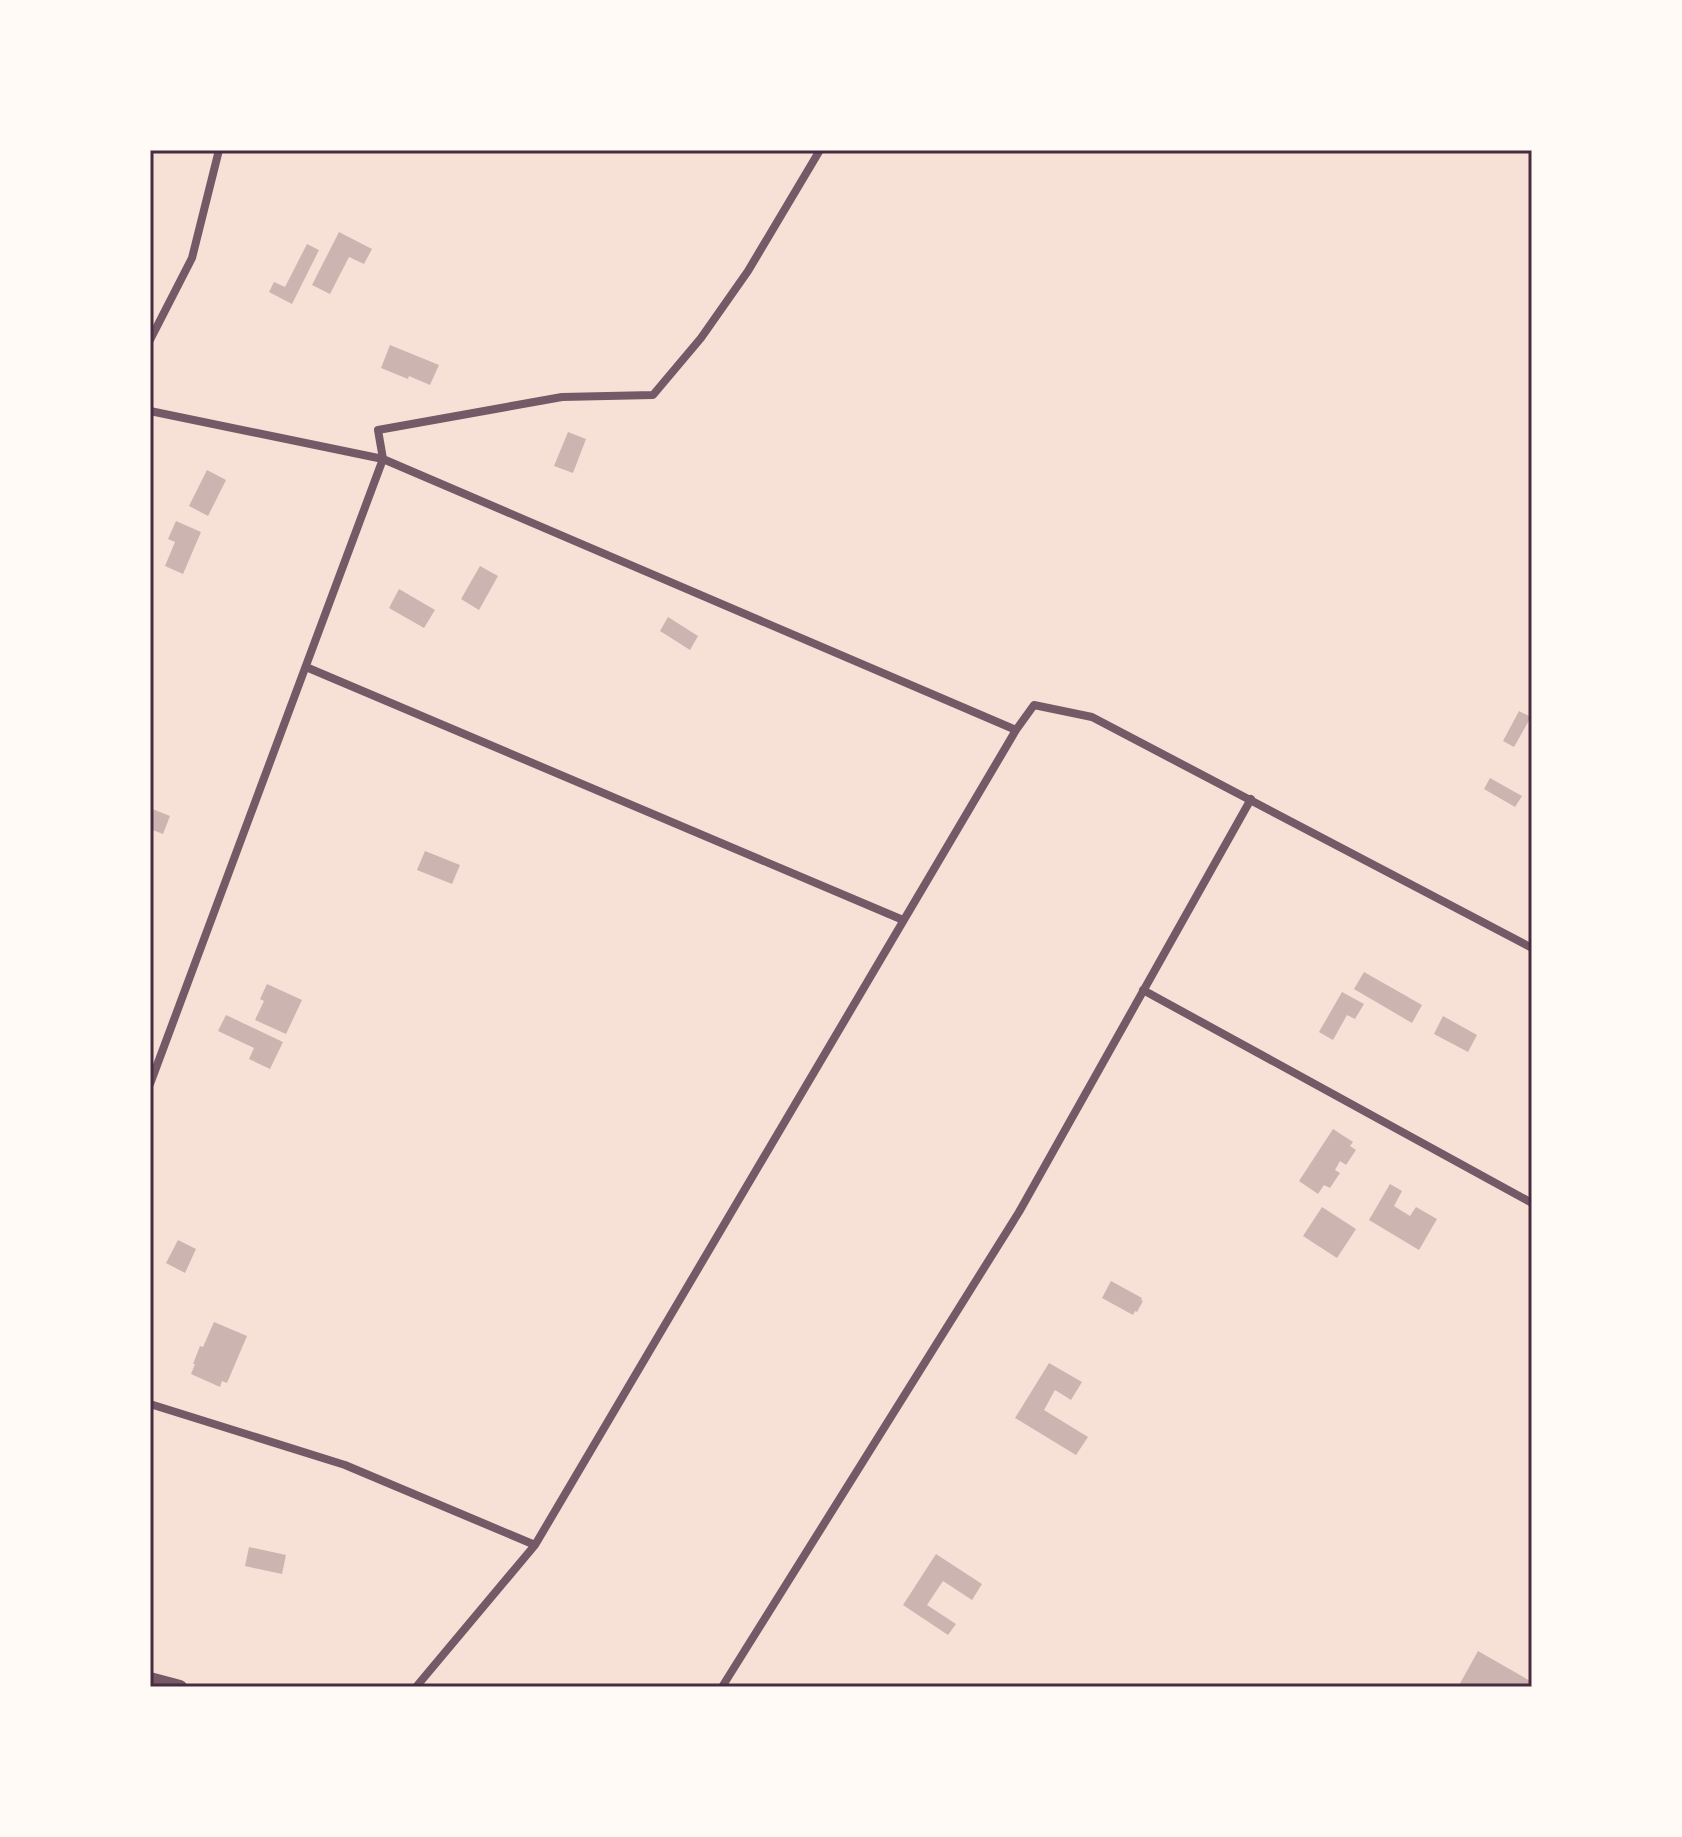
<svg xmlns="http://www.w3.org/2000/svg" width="1682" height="1837" viewBox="0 0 1682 1837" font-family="'Source Sans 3',sans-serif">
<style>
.building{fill:#ccb4b1}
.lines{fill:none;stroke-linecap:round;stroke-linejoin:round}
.minor{stroke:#755966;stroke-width:8}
.tertiary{stroke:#755966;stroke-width:14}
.neatline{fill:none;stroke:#4a2c40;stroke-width:3}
</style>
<rect width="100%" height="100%" fill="#f7e1d7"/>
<path class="building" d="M339,232L372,249L364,264L349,257L330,294L312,285Z
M307,244L319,250L292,304L269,292L274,282L285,287Z
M390,345L439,365L430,385L409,376L408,379L381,368Z
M568,432L586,439L573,473L554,466Z
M207,470L226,480L208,516L189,506Z
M176,521L201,532L183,574L165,566L175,542L168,539Z
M480,566L498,576L479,610L461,599Z
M399,589L435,610L424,628L389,608Z
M668,617L698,636L690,650L660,631Z
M1519,711L1531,717L1514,747L1503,741Z
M1490,778L1522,796L1515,807L1484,789Z
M150,808L170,816L163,834L150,829Z
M425,851L460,865L452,884L417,870Z
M1364,972L1422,1005L1412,1023L1354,989Z
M267,984L302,1000L286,1034L255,1020L264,1001L260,999Z
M1342,992L1364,1004L1355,1019L1347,1015L1333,1040L1319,1032Z
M226,1015L283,1042L270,1069L249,1059L254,1048L218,1031Z
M1443,1016L1477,1035L1468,1052L1434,1034Z
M1333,1129L1353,1142L1350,1146L1356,1150L1346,1165L1340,1161L1335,1170L1340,1173L1330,1188L1324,1185L1318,1194L1299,1181Z
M1390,1184L1402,1191L1394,1206L1410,1216L1416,1207L1437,1219L1419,1250L1369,1220Z
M1322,1207L1356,1229L1337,1258L1303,1236Z
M178,1240L196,1249L185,1273L166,1263Z
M1111,1281L1142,1298L1141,1300L1143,1301L1137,1312L1135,1311L1133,1315L1102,1298Z
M214,1322L247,1336L227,1383L222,1381L220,1387L191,1374L195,1364H193L200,1346L203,1347Z
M1049,1363L1082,1382L1071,1400L1055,1390L1044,1410L1088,1437L1076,1455L1015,1418Z
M249,1547L286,1555L282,1574L245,1566Z
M936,1554L982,1584L972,1600L943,1581L927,1605L956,1624L948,1635L903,1605Z
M1478,1651L1532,1682V1687H1458Z"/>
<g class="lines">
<path class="minor" d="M150,340L192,258L219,150
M150,411L383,459L1016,730
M306,667L903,920
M1143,990L1532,1203
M150,1084L383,459L378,430L562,397L653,395L701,338L748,271L820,150
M150,1404L345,1465L535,1545
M416,1687L535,1545L1016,730L1034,705L1092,717L1532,948
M722,1687L1019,1212L1251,799"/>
<path class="tertiary" d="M150,1679L180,1687"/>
</g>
<rect width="1682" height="1837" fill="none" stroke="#fffaf5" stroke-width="304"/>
<rect x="152" y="152" width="1378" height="1533" class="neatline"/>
</svg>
